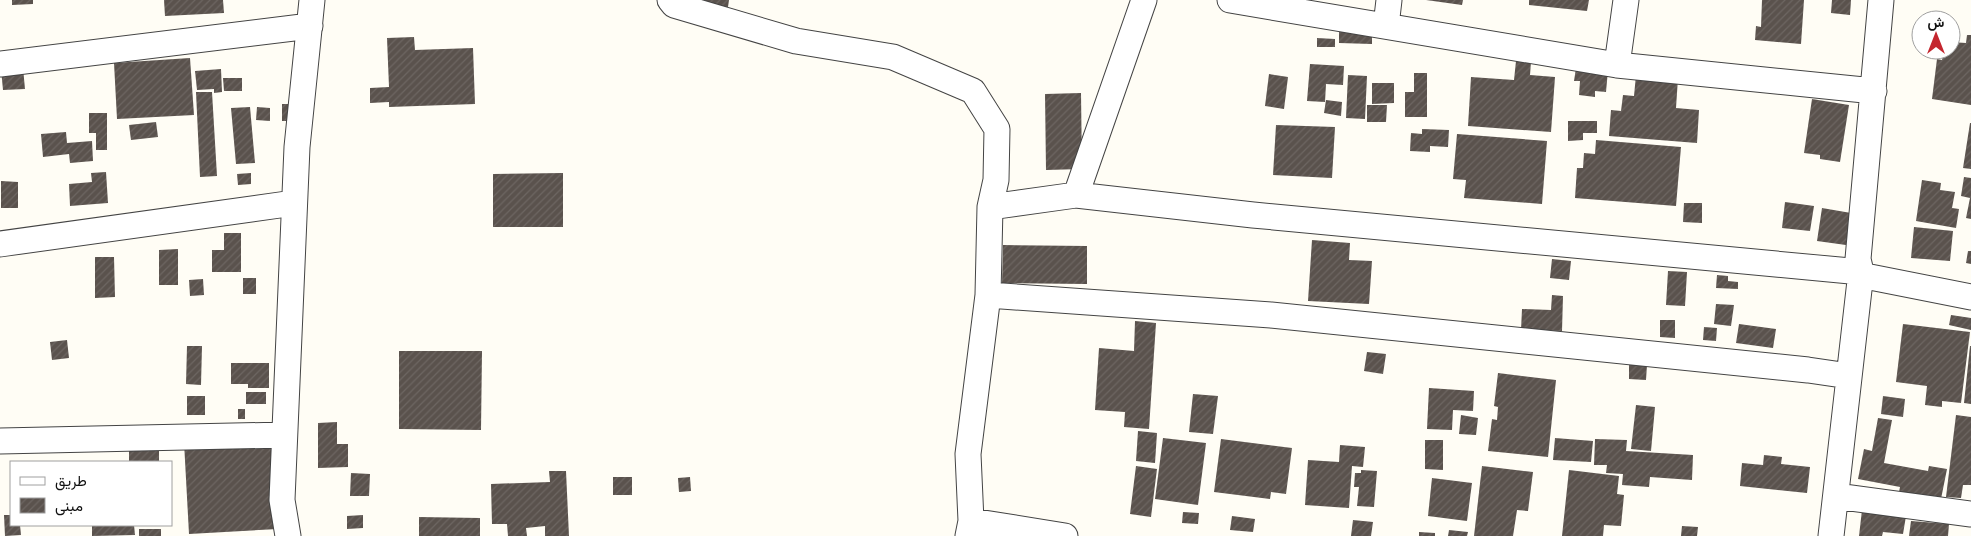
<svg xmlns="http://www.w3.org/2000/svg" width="1971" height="536" viewBox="0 0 1971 536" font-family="Merriweather,Vazirmatn,serif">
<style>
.building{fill:url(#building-hatch)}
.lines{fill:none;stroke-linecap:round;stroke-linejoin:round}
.street-casing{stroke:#444;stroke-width:27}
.street{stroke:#fff;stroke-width:25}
</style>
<defs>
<pattern id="building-hatch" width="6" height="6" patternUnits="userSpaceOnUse" patternTransform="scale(1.25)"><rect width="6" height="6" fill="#5a524d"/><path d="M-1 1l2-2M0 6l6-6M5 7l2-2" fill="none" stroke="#6d6662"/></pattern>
</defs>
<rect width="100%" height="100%" fill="#fffdf5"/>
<path class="building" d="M12,0H33V4L12,5Z
M164,0H223L224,13L165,16Z
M696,0H729L728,7L696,6Z
M1426,0H1463L1462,5Z
M1529,0H1589L1587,11L1529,5Z
M1762,0H1804L1801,44L1755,40L1756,26L1761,27Z
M1832,0H1851L1850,15L1831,13Z
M1339,25L1372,26V44L1339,43Z
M1967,35H1971V105L1932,99L1937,59L1942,60L1944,50H1951V42L1966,43Z
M414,37L415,50L473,48L475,104L389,107V102L370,103V88L389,87L387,38Z
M1317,38L1335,39V47H1317Z
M190,58L194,115L117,119L114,63Z
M1516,61L1531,62L1530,75L1555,77L1551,132L1468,126L1471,77L1514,80Z
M1310,64L1344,66L1343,85L1326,84L1325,102L1307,101Z
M23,68L25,89L3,90L1,69Z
M1576,68L1608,70L1606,92L1595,91V97L1579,95L1580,81H1574Z
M221,69L222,92L214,93V89L197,90L195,71Z
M1414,73H1427V117H1405V92H1414Z
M1269,74L1288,77L1284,109L1265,106Z
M1348,75L1367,76L1365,119L1346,118Z
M1636,75L1678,78L1676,108L1699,110L1697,143L1609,136L1611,110L1621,111L1623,95L1634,96Z
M223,78H242V91H224Z
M1372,83H1394V103L1372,104Z
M196,92H212L217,176L200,177Z
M1081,93L1082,169L1046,170L1045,94Z
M1812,99L1849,105L1840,162L1820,159V155L1804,153Z
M1326,100L1342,102L1341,116L1324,113Z
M282,104H293V121H282Z
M1367,105H1387L1386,122H1367Z
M250,107L255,163L236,164L231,108Z
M257,107L270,108V121L256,120Z
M89,113H107V150H96V133H89Z
M1568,121H1597V133H1583V140L1568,141Z
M156,122L158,137L131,140L129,125Z
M1970,123H1971V169L1963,168Z
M1276,125L1335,127L1332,178L1273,175Z
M1422,129L1449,130L1448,147L1430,146V152L1410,151L1411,133L1422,134Z
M66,132L67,143L92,141L93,161L70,163L69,154L43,157L41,134Z
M1457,134L1547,141L1542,204L1464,198L1466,180L1453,179Z
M1596,140L1681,147L1676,206L1575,198L1577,168H1583L1584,153L1595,154Z
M106,172L108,203L70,206L69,184L92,182L91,173Z
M251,173V184L238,185L237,174Z
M563,173V227H493V174Z
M1964,177L1971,178V219L1966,218L1970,198L1961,196Z
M1922,180L1941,183L1940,190L1955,192L1952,208L1959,209L1956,228L1916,221Z
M1,181L18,182V208H1Z
M1785,202L1814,206L1810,231L1782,228Z
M1684,203H1702V223L1683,222Z
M1822,208L1851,213L1846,245L1817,241Z
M1914,227L1953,231L1950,261L1911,258Z
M224,233H241V272H212V250H224Z
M1312,240L1350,243L1349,260L1372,261L1369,304L1308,301Z
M1003,245L1087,246V284L1002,283Z
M178,249V285H159V250Z
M1968,251H1971V264L1966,263Z
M95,257H114L115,297L95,298Z
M1552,259L1571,261L1569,280L1550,278Z
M1668,271L1687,272L1685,306L1666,305Z
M1717,275L1728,276V281L1738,282V289L1716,288Z
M243,278H256V294H243Z
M203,279L204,295L190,296L189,280Z
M1552,295L1563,296L1562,331L1521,330L1522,309L1551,310Z
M1716,304L1734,305L1731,326L1714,324Z
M1951,315L1971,318V330L1949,325Z
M1660,320H1675V338L1660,337Z
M1135,321L1156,323L1149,429L1124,427L1125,412L1095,410L1099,348L1134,351Z
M1739,324L1776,329L1773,348L1736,343Z
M1903,324L1970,332L1961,403L1942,401V407L1925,405L1927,386L1896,382Z
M1704,327L1717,328L1716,341L1703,340Z
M67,340L69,358L52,360L50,342Z
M187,346H202L201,385L186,384Z
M1970,346H1971V404L1964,403Z
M399,351H482L481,430L399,429Z
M1367,352L1386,354L1383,374L1364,371Z
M231,363H269V388H248V384H231Z
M1629,364L1647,365L1646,380L1629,379Z
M1498,373L1556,380L1548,457L1488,451L1492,419L1497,420L1498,407L1494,406Z
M1429,388L1474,391L1473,411L1453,410L1452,430L1427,429Z
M246,392H266V404H246Z
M1193,394L1218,396L1213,434L1189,432Z
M187,396H205V415H187Z
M1883,396L1905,399L1903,417L1881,414Z
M1636,405L1655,407L1651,451L1631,449Z
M238,409H245V419H238Z
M1461,415L1478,418L1476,435L1459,434Z
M1956,415L1971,417V485H1963L1961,498L1946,497Z
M1878,418L1892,420L1884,463L1928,471L1929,466L1947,469L1941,499L1899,492L1900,487L1858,479L1864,449L1872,451Z
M337,422V444H348V467L318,468V423Z
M1138,431L1157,433L1155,463L1136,461Z
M273,436L278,529L189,534L184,442Z
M1163,438L1206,443L1198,505L1155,499Z
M1555,438L1593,441L1591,462L1553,460Z
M1221,439L1292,448L1286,494L1271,492L1270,499L1214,492Z
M1595,439L1627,440L1626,451L1693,455L1692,480L1650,477L1649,487L1622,485L1623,474L1606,473L1607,465H1594Z
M1425,440H1443V470L1425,469Z
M159,441V462H129V442Z
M1340,445L1365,447L1363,467L1352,466L1349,508L1305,505L1308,460L1339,462Z
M1764,455L1782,457L1781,464L1810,467L1807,493L1740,486L1742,463L1763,465Z
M1136,466L1157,469L1151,517L1130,514Z
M1482,466L1533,472L1528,511L1517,510L1513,536H1474Z
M1361,470L1377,471L1374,507L1357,506L1359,487H1354L1355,473H1361Z
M1569,470L1619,476L1617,494L1624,495L1621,526L1604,525L1603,536H1562Z
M549,471H566L569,536H545V526L526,528L527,536H508L507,524H492L491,484L550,482Z
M351,473L370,474L369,496H350Z
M613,477H632V495H613Z
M690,477L691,491L679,492L678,478Z
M1432,478L1472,483L1467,521L1428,516Z
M1862,510L1906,516L1903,534L1883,532L1882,536H1859Z
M1183,512L1199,513L1198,524L1182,523Z
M4,515H11V525H20L21,535L5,536Z
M363,515V528L347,529V516Z
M1232,516L1255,519L1253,532L1230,530Z
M419,517L480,518V536H419Z
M1353,520L1373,522L1371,536H1351Z
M1911,521L1949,524L1948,536H1909Z
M92,525H134L135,535L92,536Z
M1682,526L1698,527L1697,536H1681Z
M139,529H161V536H139Z
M1449,530L1468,532L1467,536H1448Z
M1419,532L1435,533V536H1419Z"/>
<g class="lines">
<defs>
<path id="street" d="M670,0L674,5L796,41L893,57L973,91L997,129L996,180L990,207
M1230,0L1617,65L1874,91
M1386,26L1389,0
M0,64L310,26
M1617,65L1626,0
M1076,195L1144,0
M0,244L294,203
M1860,275L1971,297
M988,295L1271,315L1808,370L1849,376
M0,441L284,435
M1836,496L1971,514
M971,521L1065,536
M288,536L282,500L297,147L312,0
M968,536L971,521L968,454L988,295L990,207L1076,195L1253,215L1861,272
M1831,536L1861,272L1858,259L1881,0"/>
</defs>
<use href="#street" class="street-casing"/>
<use href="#street" class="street"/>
</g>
<rect x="10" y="461" width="162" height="65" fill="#ffffff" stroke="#a0a0a0"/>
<rect x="20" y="477" width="25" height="8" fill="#ffffff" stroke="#a0a0a0"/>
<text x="55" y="486" font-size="15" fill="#111111">طريق</text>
<rect x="20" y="498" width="25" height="15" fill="url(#building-hatch)" stroke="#a0a0a0"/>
<text x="55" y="511" font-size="15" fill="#111111">مبنى</text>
<g transform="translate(1936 35)"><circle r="24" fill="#ffffff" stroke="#a0a0a0"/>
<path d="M0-4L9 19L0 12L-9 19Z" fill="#c4262e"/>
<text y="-8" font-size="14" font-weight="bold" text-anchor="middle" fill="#111111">ش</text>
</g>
</svg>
